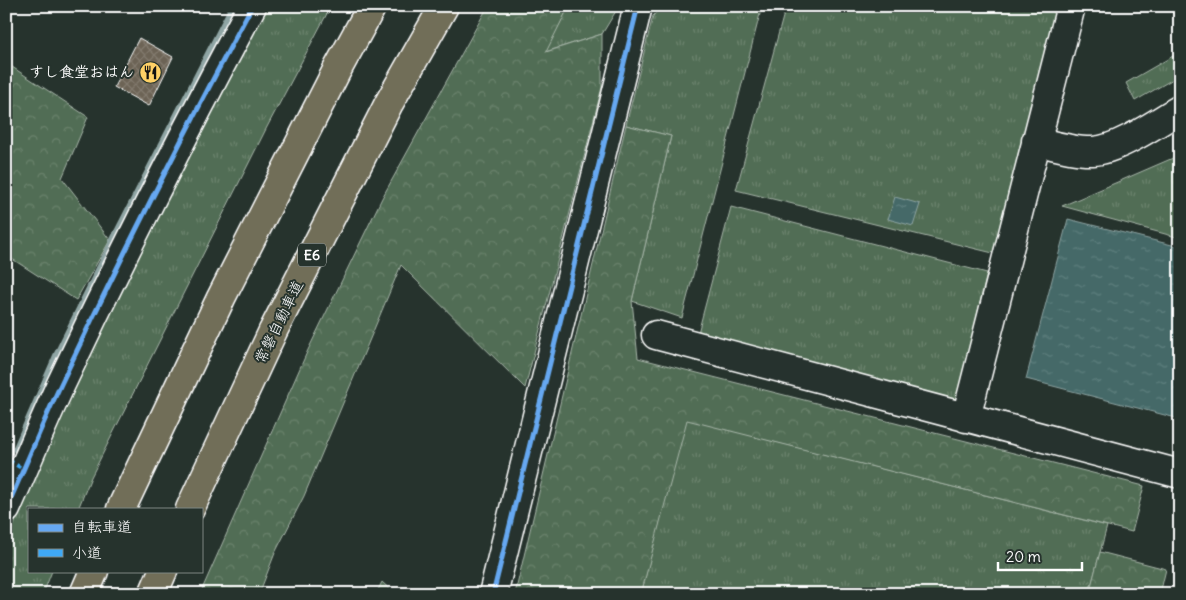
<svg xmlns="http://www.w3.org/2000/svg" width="1186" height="600" viewBox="0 0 1186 600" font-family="Delius,'Klee One',sans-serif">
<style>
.grass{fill:url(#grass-tufts);stroke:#a8b6aa}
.forest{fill:url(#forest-crowns);stroke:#a8b6aa}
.water{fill:url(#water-ripples);stroke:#8fa5a4}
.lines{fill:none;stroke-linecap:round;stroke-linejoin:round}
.stream{stroke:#8fa5a4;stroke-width:9}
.building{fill:url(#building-cross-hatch);stroke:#fff}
.minor-casing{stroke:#fff;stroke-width:31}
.highway-casing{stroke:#fff;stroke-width:31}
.minor{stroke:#26332d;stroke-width:28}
.highway{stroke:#716e59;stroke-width:28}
.quiet{stroke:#3fa9f5;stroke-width:4;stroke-dasharray:8 4;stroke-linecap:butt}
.cycleway-casing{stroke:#26332d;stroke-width:8}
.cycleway{stroke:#66a8f1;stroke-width:5}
.labels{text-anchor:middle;stroke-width:4;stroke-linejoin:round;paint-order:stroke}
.shield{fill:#26332d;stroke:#bec2c0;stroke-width:1}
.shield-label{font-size:14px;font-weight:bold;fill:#fff}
.poi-label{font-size:15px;font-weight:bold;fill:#fff;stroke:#26332d;text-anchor:end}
.street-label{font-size:15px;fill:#fff;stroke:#26332d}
</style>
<defs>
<pattern id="grass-tufts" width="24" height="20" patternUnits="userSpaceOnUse" patternTransform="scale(1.25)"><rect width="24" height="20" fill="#516d54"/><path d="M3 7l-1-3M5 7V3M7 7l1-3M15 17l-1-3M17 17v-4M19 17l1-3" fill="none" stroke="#6b836e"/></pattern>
<pattern id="forest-crowns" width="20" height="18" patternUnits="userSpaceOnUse" patternTransform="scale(1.25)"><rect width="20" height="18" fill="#516d54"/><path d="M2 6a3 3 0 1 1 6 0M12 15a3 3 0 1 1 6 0" fill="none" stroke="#6b836e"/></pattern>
<pattern id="water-ripples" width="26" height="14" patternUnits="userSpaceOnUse" patternTransform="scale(1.25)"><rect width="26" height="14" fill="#446968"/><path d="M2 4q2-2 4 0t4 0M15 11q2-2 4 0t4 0" fill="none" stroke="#60807f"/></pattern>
<pattern id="building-cross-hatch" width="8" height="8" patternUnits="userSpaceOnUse" patternTransform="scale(1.25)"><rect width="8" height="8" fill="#6c6355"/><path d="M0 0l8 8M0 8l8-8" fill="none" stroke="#827a6e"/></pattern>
</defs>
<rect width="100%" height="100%" fill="#26332d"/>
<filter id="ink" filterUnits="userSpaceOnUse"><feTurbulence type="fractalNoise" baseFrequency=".02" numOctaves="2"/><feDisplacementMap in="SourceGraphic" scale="10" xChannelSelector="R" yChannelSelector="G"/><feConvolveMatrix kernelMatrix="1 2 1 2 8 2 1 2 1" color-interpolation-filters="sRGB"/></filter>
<g filter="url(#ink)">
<path class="grass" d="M266,6H331L267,127L91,477L78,509H29V571H52L43,594H6V543L105,319Z
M569,6H619L602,34L545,52Z
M662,6H762L682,318L632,301L671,136L626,125L653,16Z
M786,6H1057L993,253L736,190Z
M1180,52V75L1135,101L1126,83Z
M1180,155V238L1062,206Z
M731,207L987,273L957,402L698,333Z
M686,419L1107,526L1089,594H641Z
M382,582L395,594H376Z"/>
<path class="forest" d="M488,6H569L546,52L602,34V87L525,388L401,265L304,496L275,553L259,594H200L308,350L382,198Z
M6,63L88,117L62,178L110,240L76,300L6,255Z
M626,125L671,136L632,301L638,358L1144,486L1132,532L687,420L641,594H515Z
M1100,552L1166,569L1160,594H1089Z"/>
<path class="water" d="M895,197L920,204L913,226L888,219Z
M1068,219L1180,247V419L1026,379Z"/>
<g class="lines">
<path class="stream" d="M17,449L57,357L117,235L234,6"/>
</g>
<path class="building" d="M139,38L173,57L149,106L114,87Z"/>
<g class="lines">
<defs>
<path id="minor" d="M1036,141C1053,145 1076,152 1093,151C1118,150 1158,122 1180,109
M656,335L1180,474
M966,418L1071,6
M6,509C25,467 42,425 61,384C121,257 185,131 252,6
M493,594L638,6"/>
<path id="highway" d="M121,509L221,298L337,70L372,6
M190,509L273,331L389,103L444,6
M84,594L94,571
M153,594L163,571"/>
</defs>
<use href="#minor" class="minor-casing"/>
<use href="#highway" class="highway-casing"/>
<use href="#minor" class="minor"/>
<use href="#highway" class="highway"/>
<path class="quiet" d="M6,459L23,469"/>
<defs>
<path id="cycleway" d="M6,509C25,467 42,425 61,384C121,257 185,131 252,6
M493,594L638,6"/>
</defs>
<use href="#cycleway" class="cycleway-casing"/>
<use href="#cycleway" class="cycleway"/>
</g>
</g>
<defs>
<symbol id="restaurant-disc" viewBox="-11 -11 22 22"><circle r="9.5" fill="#ffd166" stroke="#26332d"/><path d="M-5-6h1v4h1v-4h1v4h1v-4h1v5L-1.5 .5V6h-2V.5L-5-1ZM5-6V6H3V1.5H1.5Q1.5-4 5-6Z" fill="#111"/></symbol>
</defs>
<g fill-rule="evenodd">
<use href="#restaurant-disc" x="138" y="60" width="25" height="25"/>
</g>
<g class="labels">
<rect class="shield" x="298" y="243.5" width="28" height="23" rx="4"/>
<g class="shield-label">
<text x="312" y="260">E6</text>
</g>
<g class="poi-label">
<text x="134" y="77">すし食堂おはん</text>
</g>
<g class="street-label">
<text transform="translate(279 322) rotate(-64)" y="5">常磐自動車道</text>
</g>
</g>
<rect width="1186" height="600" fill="none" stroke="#26332d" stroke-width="25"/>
<rect x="12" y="12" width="1161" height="575" fill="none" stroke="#fff" stroke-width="2" filter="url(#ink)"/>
<rect x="28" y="508" width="175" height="65" fill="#26332d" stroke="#7d8581"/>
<rect x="38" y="524" width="25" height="8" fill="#66a8f1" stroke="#7d8581"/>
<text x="72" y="532" font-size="15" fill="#ffffff">自転車道</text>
<rect x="38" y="549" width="25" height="8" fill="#3fa9f5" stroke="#7d8581"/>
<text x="72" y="558" font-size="15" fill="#ffffff">小道</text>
<path d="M998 562v8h84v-8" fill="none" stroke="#ffffff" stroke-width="2.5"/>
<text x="1006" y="562" font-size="15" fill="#ffffff" stroke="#26332d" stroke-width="4" paint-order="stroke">20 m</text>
</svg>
